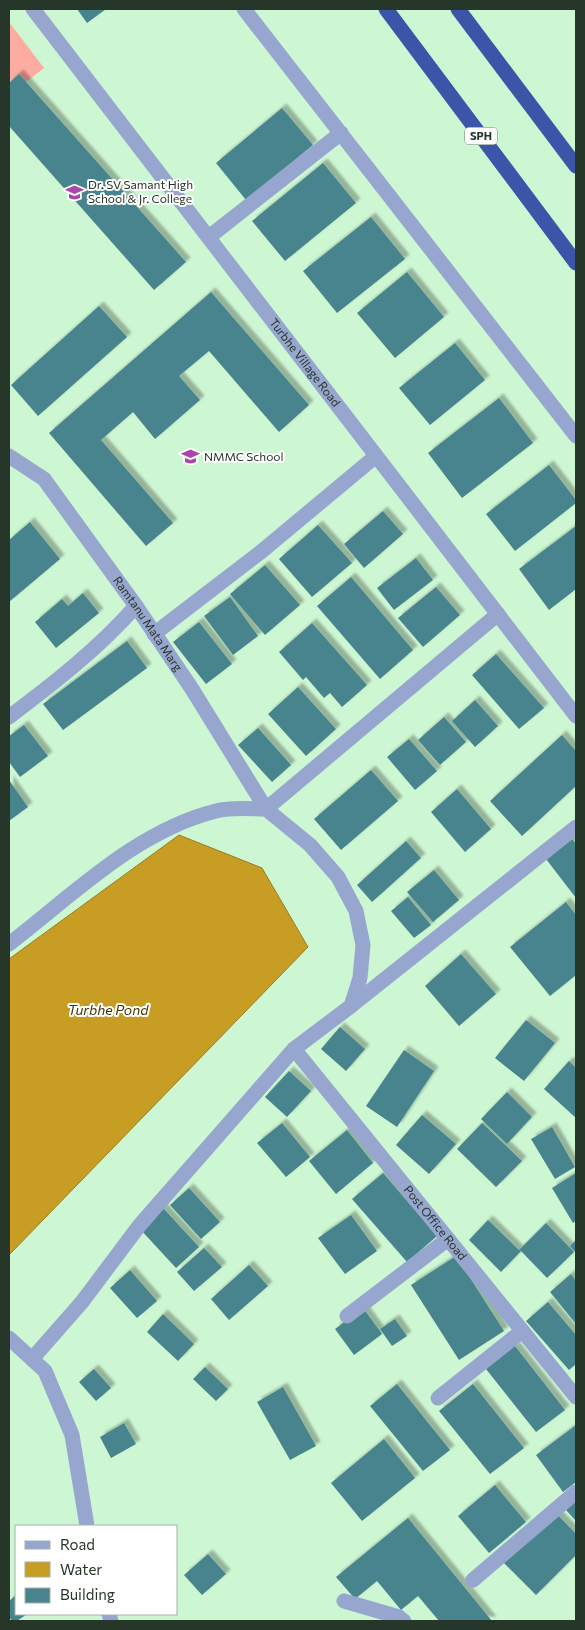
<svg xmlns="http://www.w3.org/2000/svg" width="585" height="1630" viewBox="0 0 585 1630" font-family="Commissioner,sans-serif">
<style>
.green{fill:#fcaca1}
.water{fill:#c79d24;stroke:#977e25}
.building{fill:#47848d;filter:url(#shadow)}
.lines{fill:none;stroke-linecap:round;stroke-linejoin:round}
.lane{stroke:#96a6ce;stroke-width:15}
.street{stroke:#96a6ce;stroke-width:15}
.highway{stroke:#3b55a8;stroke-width:15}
.labels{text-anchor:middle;stroke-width:4;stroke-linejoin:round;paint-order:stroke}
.shield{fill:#fff;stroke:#677268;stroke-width:1}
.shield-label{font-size:11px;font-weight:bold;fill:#263628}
.poi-label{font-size:12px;fill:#263628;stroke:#fff;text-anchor:start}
.street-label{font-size:12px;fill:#263628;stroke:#fff}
.water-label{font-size:14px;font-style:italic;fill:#433301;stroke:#fff}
</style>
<defs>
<filter id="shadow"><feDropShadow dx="4.5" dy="-4.5" stdDeviation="1" flood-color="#0004"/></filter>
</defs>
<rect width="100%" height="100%" fill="#cdf6d2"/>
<path class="green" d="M9,22L44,68L9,95Z"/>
<path class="water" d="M179,835L262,868L308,947L9,1255V959Z"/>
<path class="building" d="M77,9H106L87,23Z
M19,74L186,262L154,290L9,126V83Z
M282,108L313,145L246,200L216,163Z
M323,163L356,203L285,261L252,221Z
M371,217L405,259L337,313L303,271Z
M407,272L444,317L395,358L357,313Z
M211,292L309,405L279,432L209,351L179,376L200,400L155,439L133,412L101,440L173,523L146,546L49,433Z
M99,306L127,337L38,416L11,385Z
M455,343L485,380L430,425L399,388Z
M499,398L533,443L462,498L428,453Z
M549,465L576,500V503L515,551L486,514Z
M383,511L403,534L364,568L344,544Z
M30,522L60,559L9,602V540Z
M318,525L352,563L312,597L279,559Z
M576,526V589L549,610L519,569Z
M416,558L433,580L394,610L377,588Z
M265,565L300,605L265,635L230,594Z
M351,577L413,650L380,679L317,606Z
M436,587L460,615L423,647L398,618Z
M83,593L99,613L56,648L35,622L62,599L68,606Z
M230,597L258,636L233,655L204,616Z
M199,622L232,664L206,684L173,642Z
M312,623L367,685L342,707L330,693L324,698L306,677L303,680L279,652Z
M127,641L147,668L63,730L43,704Z
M496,654L544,708L519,729L472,675Z
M298,687L336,729L306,756L268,714Z
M475,700L498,726L475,747L452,721Z
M444,717L466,742L440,765L418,740Z
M24,725L48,756L20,777L9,762V736Z
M258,728L291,765L272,782L238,745Z
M562,735L576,751V786L522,836L490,801Z
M409,739L437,771L415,790L387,757Z
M371,770L398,801L341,850L314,819Z
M9,780L28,807L9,821Z
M457,789L491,829L465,852L431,812Z
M572,839L576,844V898L546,859Z
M406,841L421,858L372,902L357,885Z
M434,870L459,900L433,922L407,892Z
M408,897L431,925L414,938L391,911Z
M566,902L576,915V975L550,996L510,947Z
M461,954L496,994L459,1026L425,986Z
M526,1020L555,1043L524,1081L495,1058Z
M340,1027L365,1049L346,1071L321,1049Z
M404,1050L434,1071L397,1127L366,1106Z
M569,1061L576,1068V1118L544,1089Z
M289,1071L311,1091L287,1117L265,1097Z
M507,1092L532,1117L507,1144L481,1119Z
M422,1115L456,1144L429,1174L396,1145Z
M282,1123L310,1157L286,1177L257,1143Z
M482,1123L522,1161L496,1187L457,1149Z
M552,1127L575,1167L555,1179L531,1139Z
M347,1130L373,1163L336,1194L309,1161Z
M383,1173L437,1236L407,1262L352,1199Z
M576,1173V1221L573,1223L552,1188Z
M189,1188L220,1222L201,1239L170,1205Z
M163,1208L199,1247L176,1268L140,1229Z
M351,1215L377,1251L345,1274L318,1238Z
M488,1220L519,1250L546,1223L574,1252L547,1278L521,1251L501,1272L469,1240Z
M576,1240V1253L570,1246Z
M204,1248L222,1267L194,1291L177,1272Z
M456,1256L504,1331L459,1360L411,1285Z
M249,1265L268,1286L229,1320L211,1299Z
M130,1270L157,1301L137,1318L110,1288Z
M571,1274L576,1281V1324L550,1292Z
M548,1302L576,1335V1364L569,1370L526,1321Z
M363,1308L382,1334L354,1355L335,1329Z
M163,1314L194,1344L178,1361L147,1332Z
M395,1319L407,1336L392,1346L380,1329Z
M515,1346L565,1410L536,1432L486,1369Z
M205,1367L228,1389L216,1401L193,1379Z
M94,1369L111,1388L96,1401L79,1382Z
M397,1384L450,1450L423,1471L370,1406Z
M473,1384L524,1448L490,1474L439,1411Z
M283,1387L316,1446L290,1460L257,1402Z
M124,1423L136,1444L111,1458L100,1437Z
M576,1425V1482L563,1492L536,1455Z
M384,1439L415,1478L362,1521L331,1483Z
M495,1485L526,1522L489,1553L458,1516Z
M576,1500V1521L566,1510Z
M554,1511L576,1534V1555L536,1595L503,1562Z
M408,1518L492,1621H439L418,1596L401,1610L377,1581L355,1599L336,1577Z
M208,1554L226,1574L202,1595L184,1575Z
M16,1595V1614H27L17,1621H12L9,1617V1601Z"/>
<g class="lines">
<path class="lane" d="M209,237L341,133"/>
<g class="street">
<path id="s1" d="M33,9L576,716"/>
<path d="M244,9L576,436"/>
<path id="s2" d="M9,456L44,479L136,606L192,689L266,809L498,614"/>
<path d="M154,634L262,551L376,456"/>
<path d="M9,717C54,683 98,649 136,606"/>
<path d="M9,944C73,895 136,831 216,811C231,807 250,809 266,809L310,845L338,877L356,911L363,945L360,978L351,1006L294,1049L139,1226L82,1302L32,1359"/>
<path d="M351,1006L576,827"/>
<path id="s3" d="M294,1049L576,1397"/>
<path d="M347,1316L448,1239"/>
<path d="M9,1338L45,1371L72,1435L87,1526"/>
<path d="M438,1398L522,1331"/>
<path d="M473,1580L576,1492"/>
<path d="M344,1601L399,1617L404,1621"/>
<path d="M109,1614L111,1621"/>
</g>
<path class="highway" d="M386,9L576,263
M458,9L576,166"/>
</g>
<defs>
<symbol id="school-bare" viewBox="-9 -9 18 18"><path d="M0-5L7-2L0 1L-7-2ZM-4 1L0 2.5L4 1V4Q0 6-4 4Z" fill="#aa45a9" stroke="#fff" stroke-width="2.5" paint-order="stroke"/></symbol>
</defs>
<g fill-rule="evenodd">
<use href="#school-bare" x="62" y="180" width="25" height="25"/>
<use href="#school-bare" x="178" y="444" width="25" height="25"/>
</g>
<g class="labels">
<rect class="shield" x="465" y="127.5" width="32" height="17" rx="4"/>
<g class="shield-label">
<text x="481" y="140">SPH</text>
</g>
<g class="poi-label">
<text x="88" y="189">Dr. SV Samant High<tspan x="88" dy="14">School &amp; Jr. College</tspan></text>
<text x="204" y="461">NMMC School</text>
</g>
<g class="street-label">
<text dy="4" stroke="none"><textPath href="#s1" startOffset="446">Turbhe Village Road</textPath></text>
<text dy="4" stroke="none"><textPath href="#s2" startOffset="220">Ramtanu Mata Marg</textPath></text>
<text dy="4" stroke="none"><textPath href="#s3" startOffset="224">Post Office Road</textPath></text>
</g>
<g class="water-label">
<text x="108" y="1015">Turbhe Pond</text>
</g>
</g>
<rect width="585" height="1630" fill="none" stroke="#263628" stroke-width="20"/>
<rect x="15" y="1525" width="162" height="90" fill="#ffffff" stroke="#a8afa9"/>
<rect x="25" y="1541" width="25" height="8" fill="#96a6ce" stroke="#a8afa9"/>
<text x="60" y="1550" font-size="15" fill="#263628">Road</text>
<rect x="25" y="1562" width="25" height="15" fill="#c79d24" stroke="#a8afa9"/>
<text x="60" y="1575" font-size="15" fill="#263628">Water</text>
<rect x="25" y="1588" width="25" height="15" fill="#47848d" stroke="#a8afa9"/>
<text x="60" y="1600" font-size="15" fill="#263628">Building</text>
</svg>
